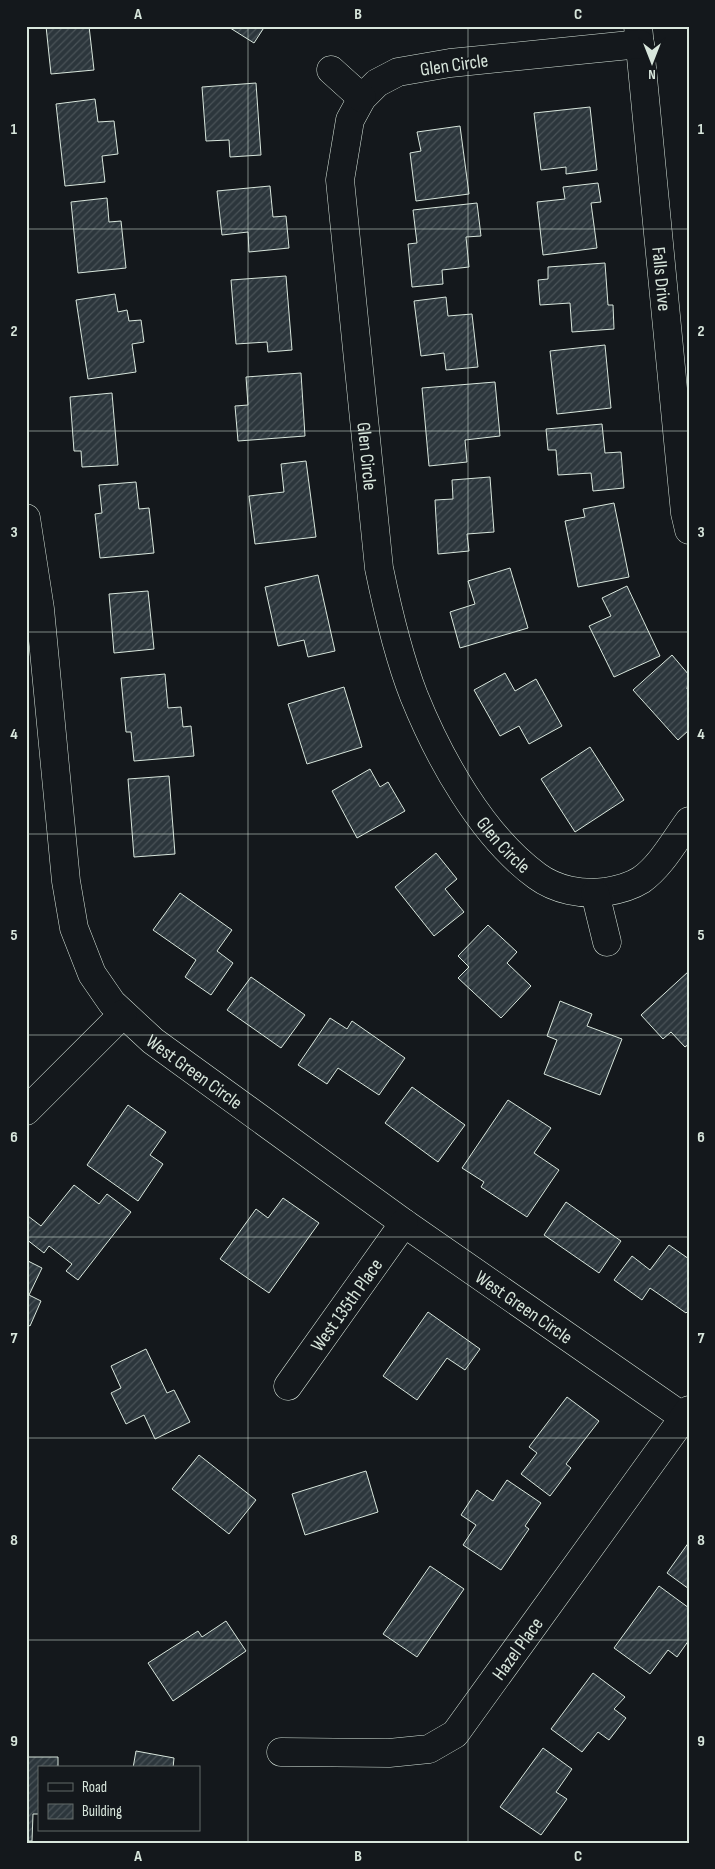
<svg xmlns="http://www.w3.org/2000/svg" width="715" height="1869" viewBox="0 0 715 1869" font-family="'Sofia Sans Condensed',sans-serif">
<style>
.building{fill:url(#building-hatch);stroke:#d8e6dc}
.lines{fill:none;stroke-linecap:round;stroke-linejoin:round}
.street-casing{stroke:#d8e6dc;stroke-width:29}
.street{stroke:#14181c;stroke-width:28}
.grid{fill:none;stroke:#d8e6dc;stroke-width:1;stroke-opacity:0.55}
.labels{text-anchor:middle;stroke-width:4;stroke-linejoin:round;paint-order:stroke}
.street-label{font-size:19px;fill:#d8e6dc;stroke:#14181c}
.neatline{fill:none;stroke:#d8e6dc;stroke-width:2}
.grid-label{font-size:16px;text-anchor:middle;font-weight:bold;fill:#d8e6dc}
</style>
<defs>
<pattern id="building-hatch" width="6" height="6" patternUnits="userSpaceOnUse" patternTransform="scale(1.25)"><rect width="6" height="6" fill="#2c363c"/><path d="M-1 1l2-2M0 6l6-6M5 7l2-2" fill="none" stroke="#4a5358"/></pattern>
</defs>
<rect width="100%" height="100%" fill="#14181c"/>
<path class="building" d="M46,26H89L94,70L51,74Z
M227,26H265L254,43Z
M256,83L261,155L230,157L229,140L206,141L202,87Z
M95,99L98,122L114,121L118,154L102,156L105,182L65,186L56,104Z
M590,107L597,170L566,174V167L541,170L534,113Z
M460,126L469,194L416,201L410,153L421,151L417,132Z
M598,183L601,202L591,203L597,248L543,255L537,202L565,199L563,187Z
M270,186L273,217L286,216L289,248L249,252L248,232L222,235L217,191Z
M107,198L109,222L121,221L126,268L78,273L71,202Z
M477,203L481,236L466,237L469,267L442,270L443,284L412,287L408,244L417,243L413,210Z
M605,263L608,305H613L614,329L572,332L570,303L540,305L538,280L548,279V267Z
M286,276L292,350L268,352L267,342L236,344L231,280Z
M115,294L118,312L127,310L129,321L141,320L144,342L132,344L136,372L88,379L76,300Z
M446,297L448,316L472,314L478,367L446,370L444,353L421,356L414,301Z
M605,345L611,408L557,414L550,351Z
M301,373L305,436L238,441L235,406L248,405L246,377Z
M495,382L500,436L465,440L467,462L429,466L422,388Z
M112,393L118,465L82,467L81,451H74L70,397Z
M602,424L605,453L621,452L624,488L593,491L591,473L558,475L556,450H548L546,429Z
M306,461L316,537L255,544L249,496L284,492L281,464Z
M490,477L494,532L467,534L469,551L438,554L435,500L453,499L452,480Z
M136,482L139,509L149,508L154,553L100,558L95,514L102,513L99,485Z
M614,503L629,577L578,587L565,521L585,517L583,509Z
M510,568L528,628L460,648L450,612L475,604L468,581Z
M318,575L335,651L308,657L304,640L278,646L265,587Z
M627,586L660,656L614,677L589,626L611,616L602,598Z
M148,591L154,649L114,653L109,594Z
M672,655L689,675L687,689L689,691V730L678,740L633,690Z
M505,673L515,691L536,679L562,726L529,744L519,726L500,736L474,690Z
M165,674L168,708L181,707L183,727L191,726L194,756L134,761L131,732H126L121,678Z
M344,687L362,747L307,764L288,704Z
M590,747L624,800L575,832L541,779Z
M370,769L380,787L388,782L405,811L357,838L332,791Z
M169,776L175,854L134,857L128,779Z
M436,853L457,879L445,889L464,912L434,936L395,887Z
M180,893L232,930L217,951L233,963L211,995L185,977L196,960L153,930Z
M488,925L517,952L507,963L531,986L501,1018L458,978L469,967L458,956Z
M689,971V1044L685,1047L671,1032L663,1039L641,1015Z
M251,977L305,1015L281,1048L227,1010Z
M560,1001L592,1014L587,1026L622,1039L600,1095L544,1074L557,1040L547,1036Z
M330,1018L347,1029L352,1021L405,1058L379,1095L338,1068L327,1084L298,1065Z
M412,1087L465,1125L438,1162L385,1123Z
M508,1100L551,1128L534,1153L559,1170L527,1217L481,1187L484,1182L462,1168Z
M128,1105L166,1132L150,1155L163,1164L138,1201L87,1165Z
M74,1185L99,1204L107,1194L131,1212L78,1280L66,1271L72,1264L49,1246L44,1253L26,1239L28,1216L41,1226Z
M283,1198L319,1223L269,1293L220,1259L256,1209L268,1218Z
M566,1202L621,1241L599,1273L544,1235Z
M669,1245L689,1259V1310L686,1313L650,1288L642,1300L614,1280L632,1256L650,1270Z
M26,1260L42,1268L29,1295L41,1301L30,1326L26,1324Z
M428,1312L480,1349L465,1370L447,1358L417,1400L383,1376Z
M146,1349L167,1393L174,1390L190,1422L155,1439L144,1415L126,1424L111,1393L121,1388L111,1366Z
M567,1397L599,1421L566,1464L571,1468L550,1496L521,1474L537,1453L529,1447Z
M199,1455L256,1500L229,1534L172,1489Z
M366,1471L378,1512L305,1535L292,1494Z
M507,1480L541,1503L525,1526L529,1529L501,1570L463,1545L476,1525L461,1515L477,1490L493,1501Z
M689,1542V1589L667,1573Z
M430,1566L464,1589L417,1657L383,1634Z
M659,1586L689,1608V1640L677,1657L668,1650L650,1674L614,1648Z
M226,1621L246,1651L173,1701L148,1663L198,1631L202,1637Z
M593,1673L625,1697L614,1709L626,1718L609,1740L598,1732L582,1752L551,1729Z
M543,1748L572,1769L556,1792L567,1799L541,1835L500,1807Z
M136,1751L174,1758L173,1768H133Z
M26,1757H58V1768H39V1814H33L32,1841H26Z"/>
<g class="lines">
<defs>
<g id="street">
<path id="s1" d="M638,26L685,513L689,530"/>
<path id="s2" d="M640,44L450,63L398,72L377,83L362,98L350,120L340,180L379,568C388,612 398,655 414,696C439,758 482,836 537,876C556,890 582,895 605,892C617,890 630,887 641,880C661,866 675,840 689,821"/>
<path d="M331,70L362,98"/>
<path id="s3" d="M26,518L40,609L66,881L74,928L92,974L112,1003L153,1041L404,1223L689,1421"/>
<path d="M595,893L607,942"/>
<path d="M26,1111L123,1014"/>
<path id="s4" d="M288,1386L404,1223"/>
<path id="s5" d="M281,1752L389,1753L429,1749L455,1734L689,1410"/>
</g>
</defs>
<use href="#street" class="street-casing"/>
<use href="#street" class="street"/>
</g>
<path class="grid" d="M248,26V1843M468,26V1843M26,229H689M26,431H689M26,632H689M26,834H689M26,1035H689M26,1237H689M26,1438H689M26,1640H689"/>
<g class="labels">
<g class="street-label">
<text transform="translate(454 64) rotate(-8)" y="7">Glen Circle</text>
<text dy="7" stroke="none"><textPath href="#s1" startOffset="254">Falls Drive</textPath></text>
<text dy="7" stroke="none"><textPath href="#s2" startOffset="652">Glen Circle</textPath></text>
<text dy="7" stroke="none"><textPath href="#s2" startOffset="1072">Glen Circle</textPath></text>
<text dy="7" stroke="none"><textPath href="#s3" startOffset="605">West Green Circle</textPath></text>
<text dy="7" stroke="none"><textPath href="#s4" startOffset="100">West 135th Place</textPath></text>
<text dy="7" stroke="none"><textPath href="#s3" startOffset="1010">West Green Circle</textPath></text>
<text dy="7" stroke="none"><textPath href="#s5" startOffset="284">Hazel Place</textPath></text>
</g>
</g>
<rect width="715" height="1869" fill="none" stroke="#14181c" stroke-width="55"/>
<rect x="38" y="1766" width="162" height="65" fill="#14181c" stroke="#626a69"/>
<rect x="48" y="1783" width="25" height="8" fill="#14181c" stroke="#626a69"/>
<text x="82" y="1792" font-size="15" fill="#d8e6dc">Road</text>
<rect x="48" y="1804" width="25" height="15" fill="url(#building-hatch)" stroke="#626a69"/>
<text x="82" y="1816" font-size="15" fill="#d8e6dc">Building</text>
<g transform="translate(652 62) rotate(180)" stroke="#14181c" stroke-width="4" paint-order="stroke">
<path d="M0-4L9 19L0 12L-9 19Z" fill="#d8e6dc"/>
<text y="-8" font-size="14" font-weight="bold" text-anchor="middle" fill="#d8e6dc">N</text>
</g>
<rect x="28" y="28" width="660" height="1814" class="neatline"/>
<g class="grid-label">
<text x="138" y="19">A</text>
<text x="358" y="19">B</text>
<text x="578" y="19">C</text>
<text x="14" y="134">1</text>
<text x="701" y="134">1</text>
<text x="14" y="336">2</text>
<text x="701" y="336">2</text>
<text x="14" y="537">3</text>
<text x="701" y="537">3</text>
<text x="14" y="739">4</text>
<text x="701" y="739">4</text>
<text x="14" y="940">5</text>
<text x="701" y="940">5</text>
<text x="14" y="1142">6</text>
<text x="701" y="1142">6</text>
<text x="14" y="1343">7</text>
<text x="701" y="1343">7</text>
<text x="14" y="1545">8</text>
<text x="701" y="1545">8</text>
<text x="14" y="1746">9</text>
<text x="701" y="1746">9</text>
<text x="138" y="1861">A</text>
<text x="358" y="1861">B</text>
<text x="578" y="1861">C</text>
</g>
</svg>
